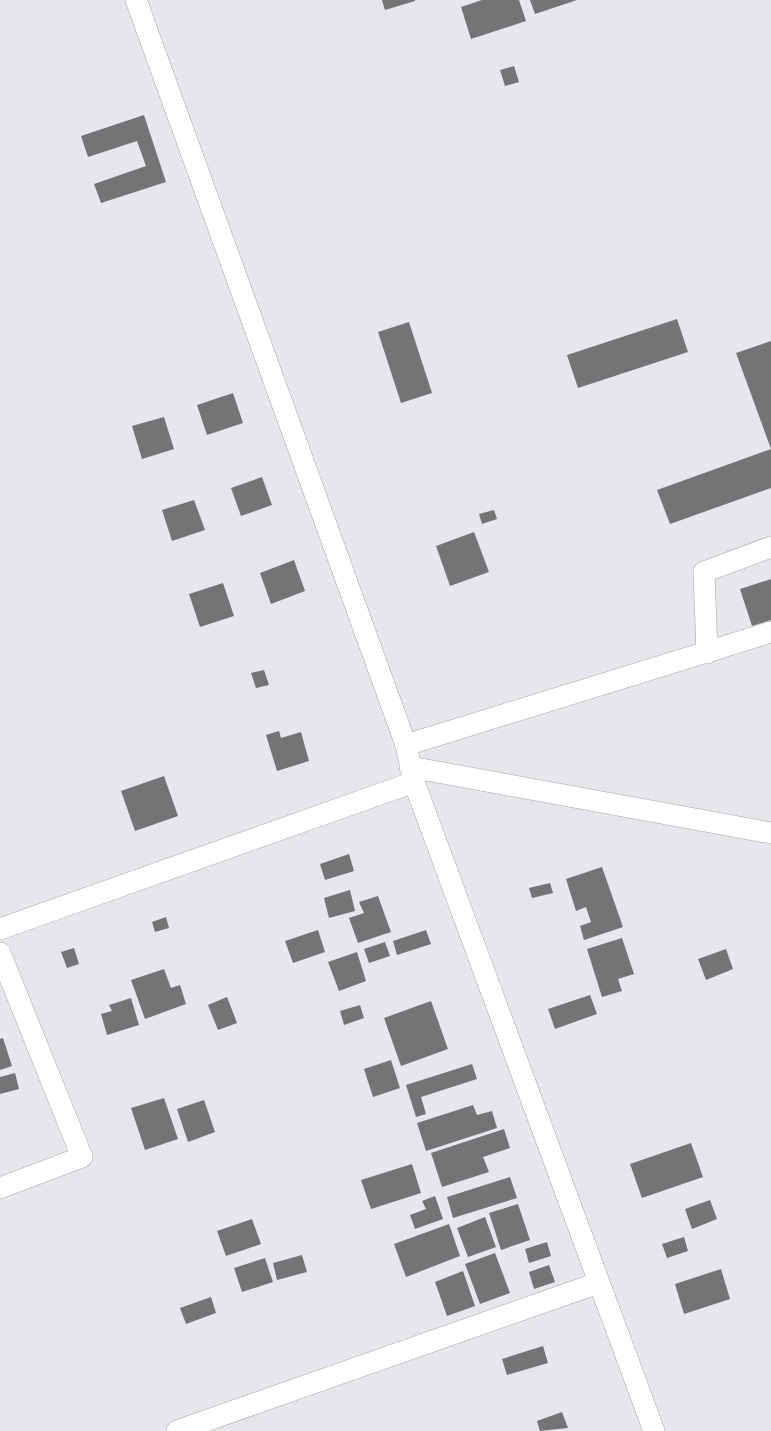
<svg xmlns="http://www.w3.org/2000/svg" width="771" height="1431" viewBox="0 0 771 1431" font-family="'Public Sans',sans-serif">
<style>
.building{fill:#747477}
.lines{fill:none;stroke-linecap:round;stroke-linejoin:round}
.minor-casing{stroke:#a2a4a6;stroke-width:22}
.minor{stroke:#fff;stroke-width:21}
</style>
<rect width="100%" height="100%" fill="#e5e7ea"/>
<path class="building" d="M382,0H415V1L385,10Z
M482,0H519L526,21L471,39L461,7Z
M530,0H577L535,14Z
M514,66L519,82L505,86L500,70Z
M144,115L166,182L101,203L94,184L146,166L137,141L88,157L81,136Z
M677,319L688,352L578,388L567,355Z
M409,322L432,393L401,403L378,332Z
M771,341V488L670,524L657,490L771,449L736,353Z
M233,393L243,423L207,435L197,405Z
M164,417L174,449L142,459L132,426Z
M262,477L272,505L241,516L231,488Z
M194,500L205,530L172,541L162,510Z
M494,510L497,519L482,524L479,514Z
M474,532L489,572L450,586L436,546Z
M294,560L305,591L271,604L260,573Z
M771,579V620L752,626L740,589Z
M223,583L234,616L200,627L189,594Z
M264,670L269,685L256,688L251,673Z
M279,731L281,738L301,732L309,761L277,771L266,735Z
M164,776L178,816L135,831L121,791Z
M349,854L354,871L325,880L320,864Z
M602,867L623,927L584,940L580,926L591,922L586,907L576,911L566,879Z
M550,883L553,893L532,898L529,888Z
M350,890L355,911L329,918L324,898Z
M378,896L391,932L358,943L349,918L364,913L359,902Z
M166,917L169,928L155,932L152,922Z
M318,930L325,952L293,963L285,941Z
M426,930L431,944L397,955L393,941Z
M622,938L634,974L618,979L622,991L602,997L587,949Z
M385,942L390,956L369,963L364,949Z
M74,948L79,964L67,968L61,952Z
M726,949L733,969L706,980L698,959Z
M357,952L366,981L339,991L328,962Z
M164,969L171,988L180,985L186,1004L145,1019L131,980Z
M590,995L597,1014L555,1029L548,1009Z
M227,997L237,1023L218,1030L208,1005Z
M131,998L139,1025L107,1035L101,1014L112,1011L109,1005Z
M431,1001L448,1049L401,1066L384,1018Z
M360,1005L364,1018L344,1025L340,1011Z
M3,1038L12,1066L0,1070V1039Z
M391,1060L400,1088L373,1097L364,1069Z
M472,1064L477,1079L421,1097L426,1114L416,1117L406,1085Z
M15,1073L19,1089L0,1094V1077Z
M164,1098L178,1139L145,1150L131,1108Z
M204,1100L215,1132L188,1142L177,1109Z
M473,1105L477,1115L492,1111L497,1128L426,1151L417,1123Z
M504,1129L510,1148L483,1157L489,1172L442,1187L431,1153Z
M691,1143L703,1177L642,1198L630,1164Z
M412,1164L421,1193L371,1209L361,1180Z
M510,1177L517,1198L453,1218L447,1197Z
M435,1196L443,1219L415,1229L410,1215L426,1209L422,1201Z
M710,1200L717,1219L692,1229L685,1209Z
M518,1204L530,1240L501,1250L489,1213Z
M485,1217L496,1247L468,1257L457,1228Z
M252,1219L261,1244L226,1256L217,1231Z
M449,1224L460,1256L406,1277L394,1244Z
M684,1237L688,1251L667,1258L662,1244Z
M547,1242L551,1256L529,1263L525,1249Z
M495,1253L510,1293L480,1304L465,1264Z
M302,1255L307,1272L277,1280L273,1263Z
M265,1258L273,1282L242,1292L234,1268Z
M549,1265L555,1282L534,1289L529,1272Z
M721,1269L730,1299L684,1314L675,1284Z
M463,1271L475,1306L447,1316L435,1282Z
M211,1297L216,1313L186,1324L180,1308Z
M543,1346L548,1363L507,1375L502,1359Z
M562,1412L568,1428L540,1431L537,1421Z"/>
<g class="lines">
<defs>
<path id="minor" d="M136,0L406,745L414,782L654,1431
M707,653L704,572L771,547
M406,745L771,632
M410,767L771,833
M0,929L414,782
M0,953L82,1157L0,1188
M177,1431L598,1283"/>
</defs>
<use href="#minor" class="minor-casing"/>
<use href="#minor" class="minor"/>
</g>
</svg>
